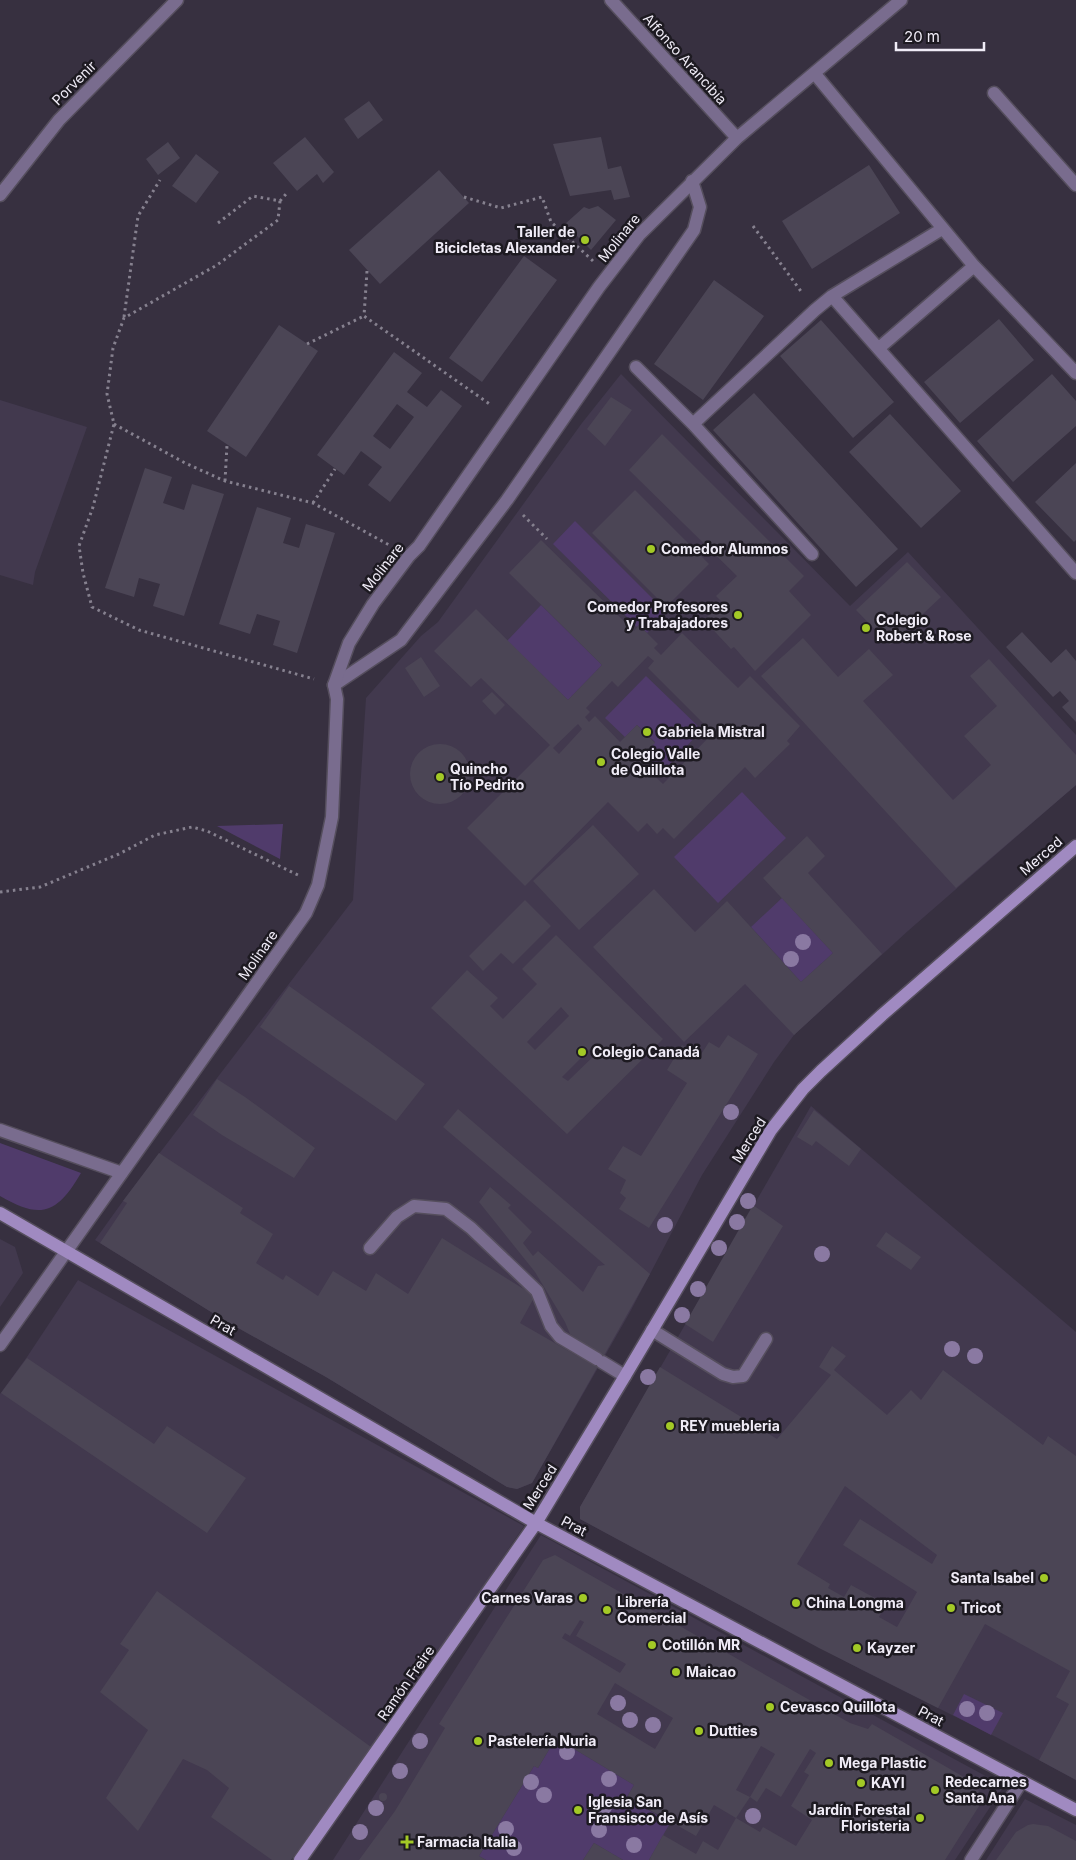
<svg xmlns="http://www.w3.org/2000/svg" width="1076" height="1860" viewBox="0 0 1076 1860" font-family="Inter,sans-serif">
	<rect width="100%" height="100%" fill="#373040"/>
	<!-- built -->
	<path fill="#42394e" d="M621,374L850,606L908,552L1076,735V785L909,930L794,1035L774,1062L702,1175L630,1312L532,1483L517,1489L507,1487L326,1377L224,1320L95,1240L123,1201L353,900L366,698L421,636L438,622L582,423Z
		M0,400L87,427L35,572L33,585L0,575Z
		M811,1106L1076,1332V1780L998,1738L862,1670L764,1618L580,1519V1507Z
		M0,1239L15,1247L23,1273L0,1307Z
		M78,1280L524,1526L390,1723L291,1860H0V1394L27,1357Z
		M541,1535L1004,1786L955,1860H333Z
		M1025,1799L1076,1825V1860H986Z"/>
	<!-- green -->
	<path fill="#503b6b" d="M575,521L666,612L647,633L639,625L637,627L553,544Z
		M541,605L602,665L568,700L507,641Z
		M646,676L702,730L661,773L643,755L655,742L637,725L625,737L605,718Z
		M742,792L786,838L718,903L674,857Z
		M283,824L280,859L217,826Z
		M782,898L833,953L801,982L751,927Z
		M0,1143L81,1173C57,1214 41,1220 0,1196Z
		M964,1694L1003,1713L991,1735L953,1715Z
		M556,1738L634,1785L627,1797L670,1823L649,1860H623L594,1843L583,1860H486L479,1856L534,1766L538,1768Z"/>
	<!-- building -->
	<path fill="#4b4555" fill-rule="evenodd" d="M369,101L383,120L358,139L344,119Z
		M305,137L334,172L323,183L317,174L297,191L273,163Z
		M601,137L608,169L621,166L630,197L614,200L611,190L570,196L553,144Z
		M168,142L180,158L158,175L146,159Z
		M196,154L219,172L196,203L172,186Z
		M869,165L900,213L812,269L782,221Z
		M439,170L469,203L380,284L349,250Z
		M598,206L616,220L591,250L565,224L584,207L589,209Z
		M524,256L557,280L482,382L449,358Z
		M714,280L764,316L703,400L654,364Z
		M999,319L1034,360L960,423L924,382Z
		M821,320L894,402L853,438L780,356Z
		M279,325L318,351L246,457L207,431Z
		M394,352L422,373L407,392L427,407L441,390L462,406L390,502L368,485L382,467L361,451L344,475L317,455ZM397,404L414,417L390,449L373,436Z
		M1052,374L1076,401V426L1013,482L977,441Z
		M754,393L898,549L856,587L713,430Z
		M611,397L632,410L605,446L587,429Z
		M890,414L961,491L921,528L849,452Z
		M662,434L804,576L789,591L811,615L755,671L734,647L731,649L704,620L722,602L716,596L737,576L629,470Z
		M1076,463V540L1074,542L1035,502Z
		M145,468L172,477L163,503L184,510L192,484L224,494L184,616L153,606L160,584L139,578L134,597L105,588Z
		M635,490L709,564L666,607L592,533Z
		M257,507L291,518L283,543L299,548L306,524L335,533L297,653L273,645L280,621L257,614L250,634L219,624Z
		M541,540L634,631L639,625L658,644L654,648L661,655L682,633L738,688L750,676L800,726L787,741L790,744L755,778L745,767L674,839L663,828L657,834L647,823L638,832L608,802L525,886L467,828L550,745L481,678L471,687L434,651L476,609L568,700L602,665L509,573ZM648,656L654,661L648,668L713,733L663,784L638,760L655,743L637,725L620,742L595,716L589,722L585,717L590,712L586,708L612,681L618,687ZM578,724L582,729L559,754L553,748Z
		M907,562L941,597L890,645L856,610Z
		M1022,632L1051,663L1066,649L1076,661V722L1062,707L1069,701L1060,691L1053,697L1006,647Z
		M803,638L838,677L869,649L893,675L863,701L953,800L991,765L964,736L997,706L970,676L989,659L1076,755V785L956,888L761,676Z
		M421,657L440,686L424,697L405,668Z
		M492,692L505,705L495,715L482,701Z
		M410 774a30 30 0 1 1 60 0a30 30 0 1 1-60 0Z
		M593,825L639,874L579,930L533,881Z
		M807,836L825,856L808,873L882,954L794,1035L745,984L684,1042L593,947L654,889L695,932L727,901L801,982L833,953L763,878Z
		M525,900L551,926L513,964L501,953L483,971L469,956Z
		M556,935L663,1039L567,1134L431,1008L467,970L498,998L490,1006L503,1019L537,984L522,969ZM561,1007L569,1016L535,1050L527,1042ZM596,1043L602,1048L568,1081L562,1077Z
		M289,986L370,1043L425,1084L396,1121L260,1027Z
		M728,1035L758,1054L649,1228L619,1209L626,1198L620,1193L626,1180L608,1169L623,1146L641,1156L687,1083L667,1070L682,1045L700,1056L709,1042L719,1048Z
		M217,1079L245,1097L315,1148L294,1178L222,1135L193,1115Z
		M458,1109L650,1274L532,1483L517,1489L507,1487L326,1377L224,1320L100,1243L127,1203L123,1201L159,1153L243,1208L240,1213L273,1234L256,1263L283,1280L286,1275L318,1296L333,1271L366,1291L376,1273L408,1294L442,1238L535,1296L520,1323L593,1365L599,1355L570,1334L565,1322L535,1272L479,1202L490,1187L511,1205L508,1208L532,1232L523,1243L533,1256L538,1251L583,1292L598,1266L605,1265L443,1127Z
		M814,1110L861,1149L849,1166L816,1141L812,1146L797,1137Z
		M753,1205L783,1226L713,1342L685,1324Z
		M886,1232L921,1257L911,1270L876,1246Z
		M832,1346L846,1356L834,1370L887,1415L911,1390L921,1400L943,1370L1043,1445L1048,1436L1076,1456V1780L1039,1760L1069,1704L1056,1697L1070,1671L985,1624L938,1708L819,1648L580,1519V1507L660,1367L777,1439L831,1375L819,1367ZM845,1486L937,1555L932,1564L860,1519L843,1545L917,1592L897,1627L879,1617L886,1604L851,1585L844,1597L828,1588L830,1584L797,1564Z
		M27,1358L154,1444L167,1426L246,1478L207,1533L1,1393Z
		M555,1555L850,1723L868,1729L872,1724L976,1784L980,1794L981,1803L945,1860H649L663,1835L696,1854L703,1841L718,1850L736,1818L714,1805L696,1836L627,1797L634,1785L556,1738L538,1768L534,1766L479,1856L486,1860H359L395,1811L445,1728L439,1724L543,1560ZM580,1620L584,1622L576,1636L626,1664L620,1673L562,1638L565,1633L570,1636ZM615,1683L673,1718L655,1749L597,1714ZM761,1746L775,1754L750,1797L757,1802L766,1788L781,1797L810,1749L816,1753L804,1772L809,1775L791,1806L812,1820L796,1846L763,1827L760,1832L736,1818L750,1797L736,1790Z
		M157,1591L371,1747L291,1860H272L211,1817L229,1788L207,1770L183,1759L138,1831L106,1798L148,1730L100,1692L129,1650L120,1644Z
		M379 1797a4 4 0 1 1 8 0a4 4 0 1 1-8 0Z
		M1033,1824L1048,1826L1076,1841V1860H996L1016,1832L1028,1825Z
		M594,1843L623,1860H583Z"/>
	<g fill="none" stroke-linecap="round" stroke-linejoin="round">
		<!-- lane casing -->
		<g stroke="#554e5d" stroke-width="15">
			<path id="lane" d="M334,685L401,640L507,500L694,230L700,207L692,181
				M370,1248L397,1217L414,1206L446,1209L471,1228L537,1291L551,1326L560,1337L597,1359
				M652,1330L723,1374L733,1377L743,1376L766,1339
				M602,1362L625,1376"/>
		</g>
		<!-- street casing -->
		<g stroke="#554e5d" stroke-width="15">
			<path id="street" d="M611,0L737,138
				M815,74L974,266L1076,373
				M994,93L1076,185
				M0,195L59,120L177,0
				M832,296L1076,573
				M879,348L974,266
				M636,367L693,424L812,554
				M693,424L815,310L832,296L942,229
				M0,1130L122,1173
				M0,1345L306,913L318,885L332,817L337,699L334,685L349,643L373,604L409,556L419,546L599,287L639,235L737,138L901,0
				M971,1860L1022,1781"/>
		</g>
		<!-- secondary casing -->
		<g stroke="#554e5d" stroke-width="15">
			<path id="secondary" d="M0,1213L536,1523L1076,1810
				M300,1860L536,1523L625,1376L771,1130L803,1089L821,1071L882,1015L1076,846"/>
		</g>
		<!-- path -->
		<path stroke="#86818f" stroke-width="3" stroke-dasharray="2.5 4" stroke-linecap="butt" d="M464,197L501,208L542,197L551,222L593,261
			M280,201L286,194
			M218,223L253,196L280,201L278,220L217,265L124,318L113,348L107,394L114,424L93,507L79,546L83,573L92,607L139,630L314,679
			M753,226L803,294
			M367,271L364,316L491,405
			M124,317L138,216L160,180
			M307,344L364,316
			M114,424L185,463L225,481L313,503L391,546
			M225,481L227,445
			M313,503L335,469
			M523,515L547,539
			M0,892L40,887L119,854L155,835L192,827L207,831L300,876"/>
		<!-- lane -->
		<use href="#lane" stroke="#796c8e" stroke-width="12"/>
		<!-- street -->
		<use href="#street" stroke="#796c8e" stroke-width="12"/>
		<!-- secondary -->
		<use href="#secondary" stroke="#a08ac1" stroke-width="12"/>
	</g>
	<!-- trees -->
	<g fill="#8a79a2">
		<circle cx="803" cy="942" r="8"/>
		<circle cx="791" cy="959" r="8"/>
		<circle cx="731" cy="1112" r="8"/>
		<circle cx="748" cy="1201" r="8"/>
		<circle cx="737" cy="1222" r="8"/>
		<circle cx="665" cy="1225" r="8"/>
		<circle cx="719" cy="1248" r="8"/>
		<circle cx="822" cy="1254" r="8"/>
		<circle cx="698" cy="1289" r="8"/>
		<circle cx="682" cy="1315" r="8"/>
		<circle cx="952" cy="1349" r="8"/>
		<circle cx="975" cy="1356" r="8"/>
		<circle cx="648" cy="1377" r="8"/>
		<circle cx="618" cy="1703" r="8"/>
		<circle cx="967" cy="1709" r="8"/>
		<circle cx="987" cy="1713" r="8"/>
		<circle cx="630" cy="1720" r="8"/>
		<circle cx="653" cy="1725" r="8"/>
		<circle cx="420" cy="1741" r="8"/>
		<circle cx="567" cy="1752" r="8"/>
		<circle cx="400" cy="1771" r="8"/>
		<circle cx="609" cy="1779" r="8"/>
		<circle cx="531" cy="1782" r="8"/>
		<circle cx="544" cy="1795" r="8"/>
		<circle cx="604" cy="1807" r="8"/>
		<circle cx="376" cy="1808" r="8"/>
		<circle cx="753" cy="1816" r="8"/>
		<circle cx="506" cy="1829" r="8"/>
		<circle cx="599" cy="1830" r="8"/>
		<circle cx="360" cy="1832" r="8"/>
		<circle cx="634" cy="1845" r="8"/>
		<circle cx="514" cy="1848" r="8"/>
	</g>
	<!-- markers -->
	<g fill="#a3c926" stroke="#1d1a21" stroke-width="2">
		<circle cx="585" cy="240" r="5"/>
		<circle cx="651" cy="549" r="5"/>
		<circle cx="738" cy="615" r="5"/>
		<circle cx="866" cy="628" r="5"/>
		<circle cx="647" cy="732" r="5"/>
		<circle cx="601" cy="762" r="5"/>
		<circle cx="440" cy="777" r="5"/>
		<circle cx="582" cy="1052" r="5"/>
		<circle cx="670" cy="1426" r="5"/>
		<circle cx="1044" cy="1578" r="5"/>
		<circle cx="583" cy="1598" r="5"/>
		<circle cx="796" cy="1603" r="5"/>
		<circle cx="951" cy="1608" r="5"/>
		<circle cx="607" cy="1610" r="5"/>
		<circle cx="652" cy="1645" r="5"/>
		<circle cx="857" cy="1648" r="5"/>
		<circle cx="676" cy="1672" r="5"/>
		<circle cx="770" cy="1707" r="5"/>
		<circle cx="699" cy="1731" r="5"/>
		<circle cx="478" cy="1741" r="5"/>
		<circle cx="829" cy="1763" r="5"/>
		<circle cx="861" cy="1783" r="5"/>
		<circle cx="935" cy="1790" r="5"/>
		<circle cx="578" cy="1810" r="5"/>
		<circle cx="920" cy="1818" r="5"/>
		<path d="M404.5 1834.5h5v5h5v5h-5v5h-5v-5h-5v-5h5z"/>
	</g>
	<g text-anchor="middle" stroke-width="5" stroke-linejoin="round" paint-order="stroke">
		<!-- street labels -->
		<g font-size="14" fill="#f0ecf7" stroke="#1d1a21">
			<text transform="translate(685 59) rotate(48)" y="5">Alfonso Arancibia</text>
			<text transform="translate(74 83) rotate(-45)" y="5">Porvenir</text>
			<text transform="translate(619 238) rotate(-51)" y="5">Molinare</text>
			<text transform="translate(383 567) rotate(-52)" y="5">Molinare</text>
			<text transform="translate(1041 856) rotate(-41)" y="5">Merced</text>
			<text transform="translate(258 955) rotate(-55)" y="5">Molinare</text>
			<text transform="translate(749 1140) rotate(-58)" y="5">Merced</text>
			<text transform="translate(223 1325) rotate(30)" y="5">Prat</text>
			<text transform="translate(540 1487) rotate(-58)" y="5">Merced</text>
			<text transform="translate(574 1526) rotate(28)" y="5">Prat</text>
			<text transform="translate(406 1683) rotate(-55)" y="5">Ramón Freire</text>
			<text transform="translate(931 1716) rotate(28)" y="5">Prat</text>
		</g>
		<!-- poi labels -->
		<g font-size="14" font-weight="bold" fill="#f0ecf7" stroke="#1d1a21" text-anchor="start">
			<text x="575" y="237" text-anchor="end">Taller de<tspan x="575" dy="16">Bicicletas Alexander</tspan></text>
			<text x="661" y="554">Comedor Alumnos</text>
			<text x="728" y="612" text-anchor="end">Comedor Profesores<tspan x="728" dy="16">y Trabajadores</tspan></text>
			<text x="876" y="625">Colegio<tspan x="876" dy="16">Robert &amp; Rose</tspan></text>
			<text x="657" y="737">Gabriela Mistral</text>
			<text x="611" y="759">Colegio Valle<tspan x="611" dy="16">de Quillota</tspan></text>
			<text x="450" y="774">Quincho<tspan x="450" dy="16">Tío Pedrito</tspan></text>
			<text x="592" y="1057">Colegio Canadá</text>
			<text x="680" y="1431">REY muebleria</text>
			<text x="1034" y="1583" text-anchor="end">Santa Isabel</text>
			<text x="573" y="1603" text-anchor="end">Carnes Varas</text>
			<text x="617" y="1607">Librería<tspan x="617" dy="16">Comercial</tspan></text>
			<text x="806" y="1608">China Longma</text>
			<text x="961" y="1613">Tricot</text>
			<text x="662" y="1650">Cotillón MR</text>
			<text x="867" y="1653">Kayzer</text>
			<text x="686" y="1677">Maicao</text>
			<text x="780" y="1712">Cevasco Quillota</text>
			<text x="709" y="1736">Dutties</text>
			<text x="488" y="1746">Pastelería Nuria</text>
			<text x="839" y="1768">Mega Plastic</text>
			<text x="945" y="1787">Redecarnes<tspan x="945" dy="16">Santa Ana</tspan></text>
			<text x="871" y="1788">KAYI</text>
			<text x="588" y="1807">Iglesia San<tspan x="588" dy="16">Fransisco de Asís</tspan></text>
			<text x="910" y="1815" text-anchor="end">Jardín Forestal<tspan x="910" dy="16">Floristeria</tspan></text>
			<text x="417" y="1847">Farmacia Italia</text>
		</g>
	</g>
	<!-- scale -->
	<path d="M896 42v8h88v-8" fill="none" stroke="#f0ecf7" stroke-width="2.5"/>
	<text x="904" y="42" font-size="15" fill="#f0ecf7" stroke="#1d1a21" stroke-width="4" paint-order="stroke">20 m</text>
</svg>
